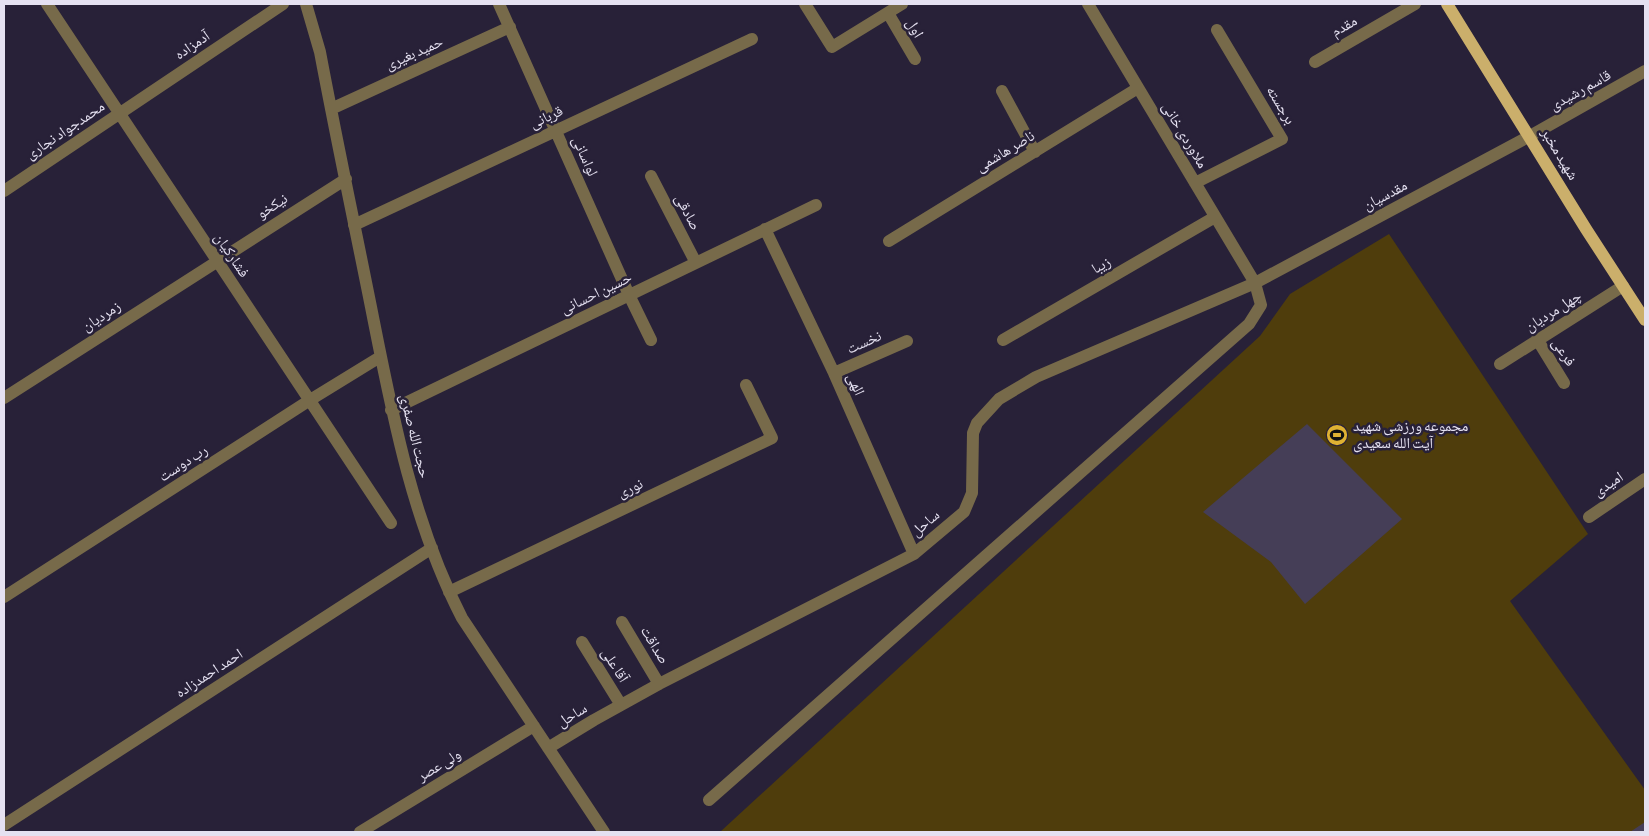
<svg xmlns="http://www.w3.org/2000/svg" width="1649" height="836" viewBox="0 0 1649 836" font-family="'Asap Condensed','Noto Naskh Arabic',sans-serif">
	<rect width="100%" height="100%" fill="#282138"/>
	<!-- pitch -->
	<path fill="#4f3d0c" d="M1389,234L1588,534L1510,601L1645,790V832H720L1260,336L1290,294Z"/>
	<!-- building -->
	<path fill="#453e57" d="M1307,424L1402,519L1305,604L1271,562L1203,512Z
		M1645,822V832H1630Z"/>
	<g fill="none" stroke-linecap="round" stroke-linejoin="round">
		<!-- minor -->
		<path stroke="#776a4a" stroke-width="12" d="M47,4L391,523
			M306,4L320,52C336,137 354,222 371,307C392,413 412,521 462,618L604,832
			M499,4L629,295L651,340
			M805,4L832,47L902,4
			M888,13L915,59
			M1315,62L1415,4
			M1002,91L1035,152
			M331,109L510,27
			M651,176L696,263
			M1195,183L1282,139L1217,30
			M4,191L283,4
			M354,225L752,39
			M765,229L834,373L914,554
			M889,241L1138,88
			M1537,339L1564,383
			M1003,340L1215,217
			M1500,364L1623,286
			M834,373L907,341
			M4,398L346,179
			M391,410L816,205
			M1589,517L1645,479
			M449,592L772,438L746,385
			M4,597L310,400L380,357
			M622,622L659,684
			M582,642L621,705
			M548,748L594,720L659,684L914,554L964,512L972,493L973,433L977,423L999,399L1036,377L1255,283L1530,136L1645,71
			M709,800L1249,324L1261,305L1255,283L1088,4
			M4,825L432,548
			M360,832L534,726"/>
		<!-- major -->
		<path stroke="#cbaf6b" stroke-width="12" d="M1447,4L1586,229L1645,320"/>
	</g>
	<!-- icons -->
	<defs>
		<g id="stadium-disc" transform="scale(1.125)"><circle r="9.5" fill="#deb133" stroke="#282138"/><path d="M0-5a6.5 5 0 1 0 0 10a6.5 5 0 1 0 0-10ZM-3.5-1.8h7v3.6h-7Z" fill="#111"/></g>
	</defs>
	<g fill-rule="evenodd">
		<use href="#stadium-disc" x="1337" y="435"/>
	</g>
	<g text-anchor="middle" stroke-width="5" stroke-linejoin="round" paint-order="stroke">
		<!-- street labels -->
		<g font-size="15" fill="#e5e1f1" stroke="#282138">
			<text transform="translate(1344 26) rotate(-30)" y="5">مقدم</text>
			<text transform="translate(915 28) rotate(60)" y="5">اول</text>
			<text transform="translate(192 45) rotate(-34)" y="5">آدمزاده</text>
			<text transform="translate(414 53) rotate(-24)" y="5">حمید بغیری</text>
			<text transform="translate(1580 90) rotate(-29)" y="5">قاسم رشیدی</text>
			<text transform="translate(1281 105) rotate(59)" y="5">برجسته</text>
			<text transform="translate(546 117) rotate(-25)" y="5">قربانی</text>
			<text transform="translate(65 130) rotate(-34)" y="5">محمدجواد نجاری</text>
			<text transform="translate(1185 135) rotate(59)" y="5">ملاوردی خانی</text>
			<text transform="translate(1005 151) rotate(-31)" y="5">ناصر هاشمی</text>
			<text transform="translate(1560 154) rotate(59)" y="5">شهید مخبر</text>
			<text transform="translate(585 156) rotate(66)" y="5">لواسانی</text>
			<text transform="translate(1385 195) rotate(-28)" y="5">مقدسیان</text>
			<text transform="translate(272 206) rotate(-33)" y="5">نیکخو</text>
			<text transform="translate(688 212) rotate(63)" y="5">صادقی</text>
			<text transform="translate(232 255) rotate(56)" y="5">فشارکیان</text>
			<text transform="translate(1101 265) rotate(-30)" y="5">زیبا</text>
			<text transform="translate(596 293) rotate(-26)" y="5">حسین احسانی</text>
			<text transform="translate(1553 311) rotate(-32)" y="5">چهل مردیان</text>
			<text transform="translate(101 316) rotate(-33)" y="5">زمردیان</text>
			<text transform="translate(864 342) rotate(-24)" y="5">نخست</text>
			<text transform="translate(1564 352) rotate(57)" y="5">فرعی</text>
			<text transform="translate(856 384) rotate(66)" y="5">الهی</text>
			<text transform="translate(415 436) rotate(76)" y="5">حجت الله صفری</text>
			<text transform="translate(183 463) rotate(-33)" y="5">رب دوست</text>
			<text transform="translate(1608 484) rotate(-34)" y="5">امیدی</text>
			<text transform="translate(630 488) rotate(-25)" y="5">نوری</text>
			<text transform="translate(925 523) rotate(-40)" y="5">ساحل</text>
			<text transform="translate(655 645) rotate(59)" y="5">صداقت</text>
			<text transform="translate(615 665) rotate(58)" y="5">آقا علی</text>
			<text transform="translate(209 673) rotate(-33)" y="5">احمد احمدزاده</text>
			<text transform="translate(572 715) rotate(-31)" y="5">ساحل</text>
			<text transform="translate(439 765) rotate(-31)" y="5">ولی عصر</text>
		</g>
		<!-- poi labels -->
		<g font-size="15" fill="#e5e1f1" stroke="#282138" text-anchor="start">
			<text x="1353" y="431">مجموعه ورزشی شهید<tspan x="1353" dy="17">آیت‌ الله سعیدی</tspan></text>
		</g>
	</g>
	<!-- border -->
	<rect width="1649" height="836" fill="none" stroke="#e5e1f1" stroke-width="10"/>
</svg>
